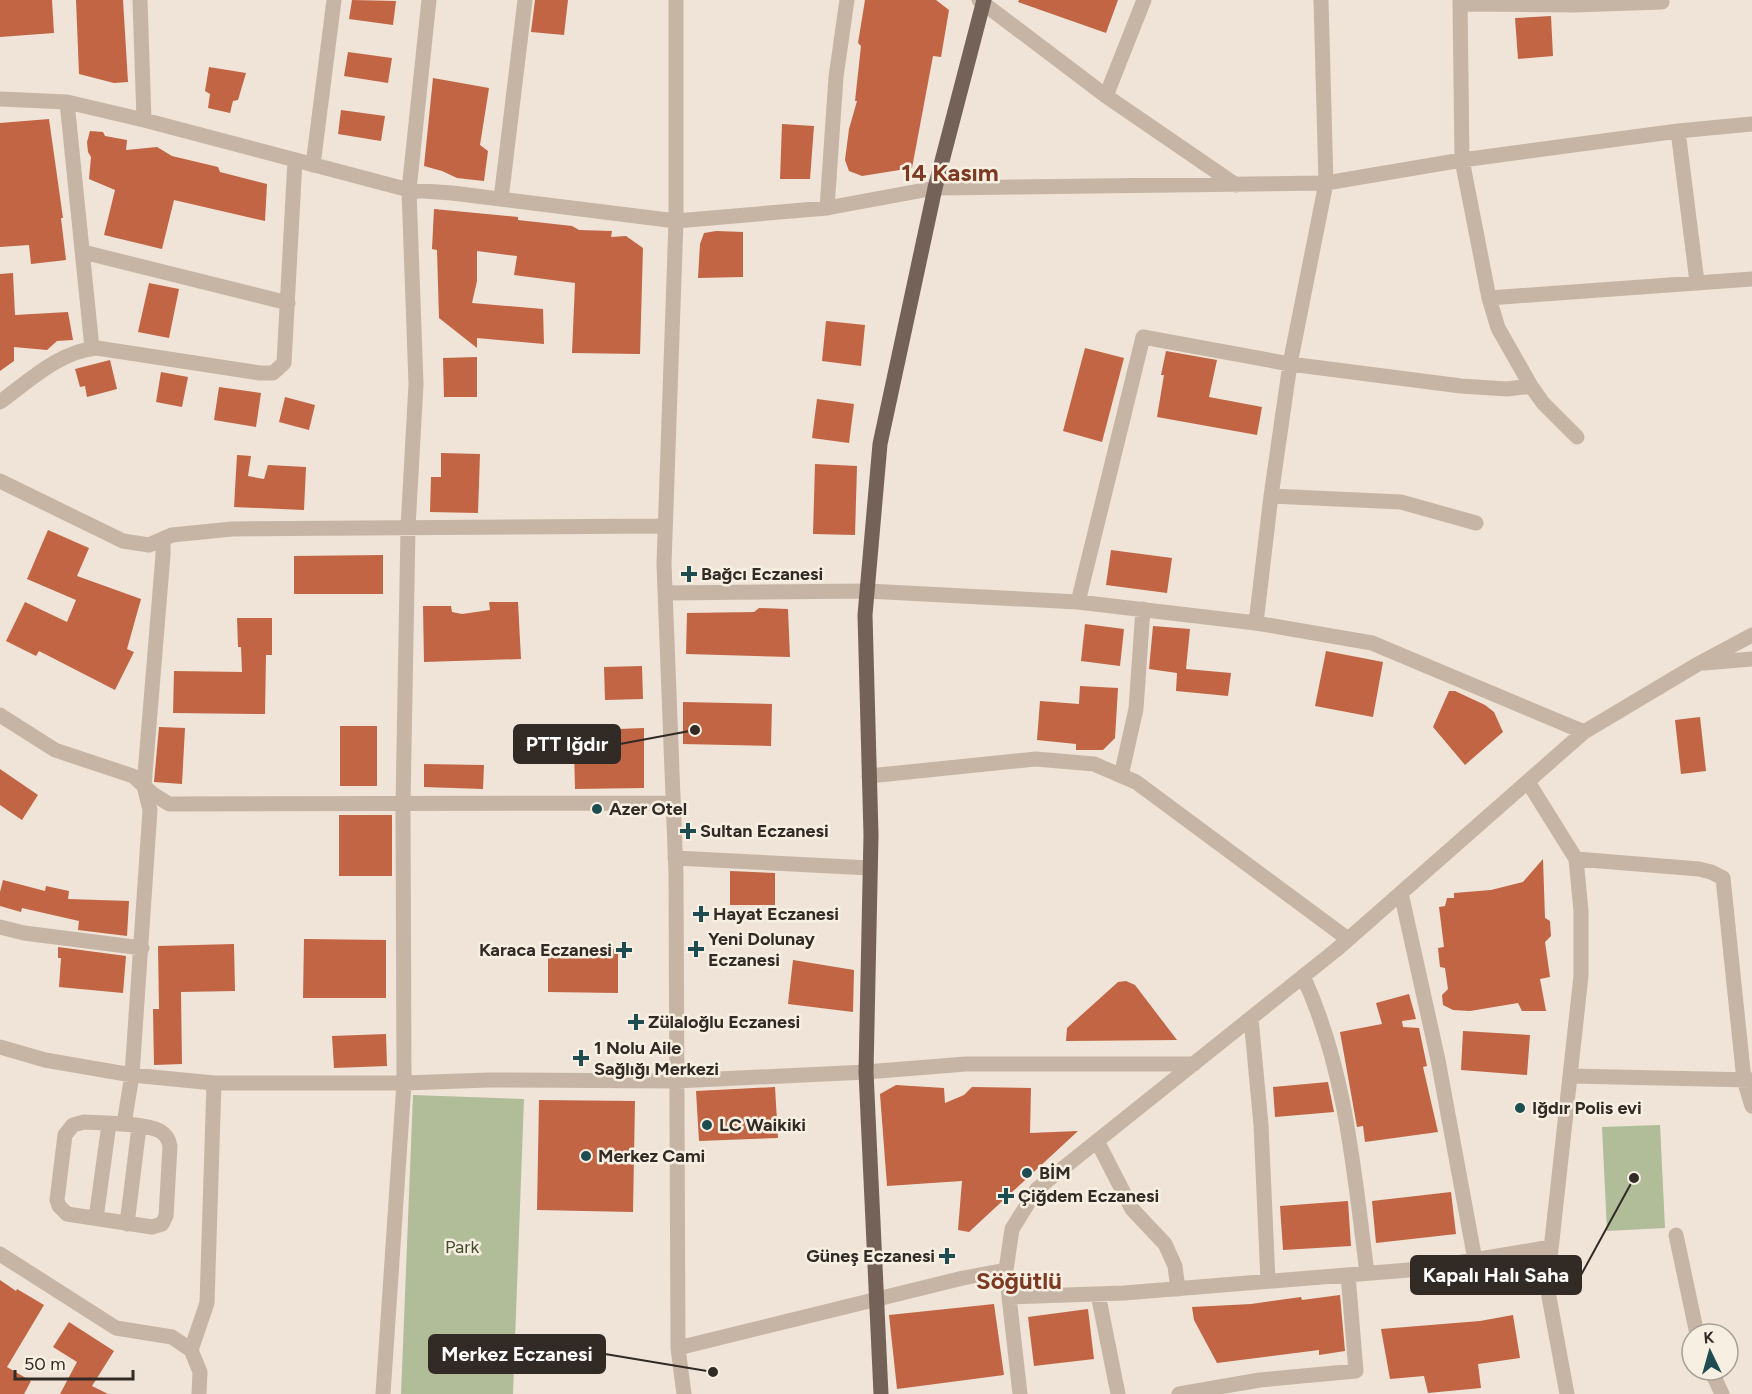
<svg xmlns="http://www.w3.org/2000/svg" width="1752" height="1394" viewBox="0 0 1752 1394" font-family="Figtree,sans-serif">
	<rect width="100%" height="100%" fill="#efe4d7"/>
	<!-- green -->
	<path fill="#b0bd98" d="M413,1095L524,1099L513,1394H401Z
		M1660,1125L1665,1228L1607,1231L1602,1127Z"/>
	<!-- building -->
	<path fill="#c16544" d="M0,0H52L54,33L0,37Z
		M76,0H123L128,82L114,83L79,74Z
		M352,0L396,1L393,25L349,19Z
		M535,0H568L564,35L531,32Z
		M865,0H936L949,10L941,57L933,56L912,168L862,176L849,171L845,160L849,129L857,101H855L861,46L858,43Z
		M1019,0H1118L1106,33L1018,2Z
		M1551,16L1553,56L1518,59L1515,18Z
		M348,52L392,58L388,83L344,76Z
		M209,67L246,73L238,100L233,101L230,113L208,108L210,94L205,91Z
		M433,78L489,88L480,145L488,151L484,181L457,178L442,171L424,166Z
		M341,110L385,116L381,141L338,134Z
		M49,119L63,218H61L66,260L31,264L29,245L0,247V123Z
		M782,124L814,126L810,179H780Z
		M90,131L103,132L105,136L127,140L126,150L157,147L172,156L218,167L220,172L267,184L265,221L174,200L162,249L104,235L115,190L89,179L91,157L88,152L87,142Z
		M434,209L518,217V220L572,226L579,230L612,231L611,237L626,236L643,248L640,354L572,353L575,283L514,275L517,256L477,251V281L472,303L543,309L544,344L477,338V348L439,318L437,250L432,249Z
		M716,231L743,232V277L698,278L700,244L704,233Z
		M13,273L15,315L68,312L73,340L57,341L47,350L14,347V361L0,371V274Z
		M149,283L179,289L169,338L138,332Z
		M826,321L865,325L861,366L822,361Z
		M1085,348L1124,358L1102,442L1063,431Z
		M1166,351L1217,360L1209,397L1262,407L1257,435L1157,417L1164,375H1161Z
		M477,357V397H444L443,358Z
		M110,360L117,389L87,397L85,386L80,387L75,369Z
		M161,372L188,377L182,407L156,402Z
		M219,387L261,393L256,427L214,420Z
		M285,397L315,405L309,430L279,422Z
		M817,399L854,404L849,443L812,438Z
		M441,453L480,454L478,513L430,512L431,477H441Z
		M237,455L251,456L248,476L264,479L268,465L306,467L304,510L234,507Z
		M815,464L857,466L855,535L813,534Z
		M48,530L89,548L77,576L141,599L127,649L134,652L115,690L39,651L36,656L6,641L25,602L67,622L76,600L27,579Z
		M1111,550L1172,558L1167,593L1106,585Z
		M383,555V594H294V556Z
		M489,602H518L521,659L424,662L423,606H451L452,612L462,614L490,610Z
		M759,608L788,609L790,657L686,654L687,613L754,612Z
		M237,618H272V655H266L265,714L173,713L174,671L242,672L241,647H238Z
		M1085,624L1124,629L1120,666L1081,661Z
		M1153,626L1190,629L1186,669L1231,673L1228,696L1176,691L1177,673L1149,669Z
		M1326,651L1383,662L1373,717L1315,706Z
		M642,666L643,699L605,700L604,667Z
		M1080,686L1118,688L1115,738L1103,750H1076V744L1037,740L1040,701L1079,704Z
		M1449,691H1455L1485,705L1494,712L1503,732L1465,765L1433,727Z
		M683,702L772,704L771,746L683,744Z
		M1700,717L1706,771L1681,774L1675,720Z
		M340,726H377V786H340Z
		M159,727L185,728L182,784L154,782Z
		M644,728V788L575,789L574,750L618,749V729Z
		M424,764L484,765L483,789L424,787Z
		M0,769L38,795L22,820L0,805Z
		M339,815H392V876H339Z
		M1543,859L1545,918L1550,921L1551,936L1545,942L1550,977L1540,979L1546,1011H1522L1518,1003L1470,1011L1453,1010L1443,1005L1442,995L1448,989L1445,968L1440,967L1438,948L1444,947L1439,907L1445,906L1447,898H1454V893L1491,890L1523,882Z
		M730,871L775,873V905H730Z
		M3,880L45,891L46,886L69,891L68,899L129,901L127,936L78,930L79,921L22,908L21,912L0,906V892Z
		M304,939L386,940V998H303Z
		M234,944L235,991L181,992L182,1064L154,1065L153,1009H159L158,946Z
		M58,947L126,956L123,993L59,987L61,958H58Z
		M548,949H618V993L548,992Z
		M793,960L854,970L853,1012L788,1004Z
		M1126,981L1135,985L1177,1040L1066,1041L1067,1028L1118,982Z
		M1409,994L1416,1019L1402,1021L1403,1027L1419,1028L1427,1066L1423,1067L1438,1132L1365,1142L1363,1126L1357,1127L1340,1032L1382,1024L1376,1003Z
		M1463,1031L1530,1035L1527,1075L1461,1070Z
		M386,1034L387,1066L334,1068L332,1036Z
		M1328,1082L1334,1112L1275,1117L1273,1087Z
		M896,1085L944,1088L945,1103L964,1095L972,1087L1031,1088L1030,1133L1078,1131L969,1232L958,1230L962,1181L887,1186L880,1094Z
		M775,1087L778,1138L699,1141L696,1091Z
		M539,1100L635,1101L633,1212L537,1210Z
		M1451,1192L1456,1234L1376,1243L1372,1201Z
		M1348,1201L1351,1246L1283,1250L1280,1206Z
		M0,1280L16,1291L17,1289L44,1305L7,1367L31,1381L24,1394H0Z
		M1340,1295L1345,1351L1319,1355V1350L1217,1363L1194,1320L1192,1307L1251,1304L1301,1297L1302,1300Z
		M994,1304L1004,1375L897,1389L889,1315Z
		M1088,1309L1094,1359L1034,1366L1028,1317Z
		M1513,1315L1520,1358L1478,1364L1481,1388L1428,1393L1424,1376L1390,1379L1381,1329L1480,1321Z
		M69,1322L114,1351L92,1386L108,1394H60L77,1362L53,1347Z"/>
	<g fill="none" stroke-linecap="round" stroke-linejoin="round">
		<!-- minor -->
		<path stroke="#c6b5a4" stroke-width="15" d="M140,0L144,120
			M676,0V221L664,564L676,874L678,1348L684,1394
			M979,0L1106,96L1236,185
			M1460,0L1462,160L1489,298L1498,328L1531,386L1543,403L1577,437
			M1460,4L1574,5L1662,2
			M1106,96L1144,0
			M0,99L67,102L144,120L409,190L452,193L676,221L827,208L935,188L1326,183L1462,160L1678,131L1752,124
			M67,102L92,348
			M1678,131L1697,282
			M313,165L334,0
			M501,199L525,0
			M827,208L836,77L847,0
			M83,252L288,303
			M1489,298L1752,279
			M0,402C29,381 60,351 97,348L260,373H273L284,363L295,160
			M0,481L123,541L149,545L172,535L232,529L665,526
			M1271,496L1401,502L1476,523
			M665,593L867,591L1078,602L1256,623L1372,643L1584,732
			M1078,602L1143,337L1290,364L1461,386L1507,389L1531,386
			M1256,623L1271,496L1290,364L1326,183L1321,0
			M1704,663L1752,659
			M0,715L55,750L133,776L153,794L169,804L673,803
			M869,776L1036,759L1094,764L1136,782L1348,939
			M1121,776L1136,709L1143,609
			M1528,782L1576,859L1581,911V976L1547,1286L1567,1394
			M675,858L870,868
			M1576,859L1699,869L1711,872L1723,878L1744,1080L1752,1106
			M1401,893L1438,1060L1475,1260
			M0,927L24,933L142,948
			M1303,976C1346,1069 1354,1172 1367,1273
			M1251,1018L1261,1125L1268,1281
			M0,1047L45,1060L132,1075L214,1083H404L489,1080L676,1081L866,1072L966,1064H1194
			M1570,1076L1752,1080
			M84,1122C103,1123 145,1123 160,1131C167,1135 169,1140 170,1146L166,1216L162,1224L152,1227L67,1214L59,1206L57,1200L65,1135L73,1125Z
			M124,1124L132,1075L150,810L144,786L163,555V539
			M1097,1141L1132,1209L1165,1244L1175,1266L1178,1289
			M96,1218L109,1124
			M127,1224L139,1127
			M1676,1235L1697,1334
			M0,1254L116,1328L172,1337L191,1350L200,1372L199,1394
			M1098,1294L1118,1394
			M1009,1297L1124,1293L1421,1269L1551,1247
			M678,1348L963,1278L1006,1270
			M191,1350L207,1303L214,1083
			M1711,1370L1722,1394
			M383,1394L404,1083L403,804L408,528L416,384L409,190L429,0
			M1020,1394L1006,1270L1012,1229L1037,1189L1336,950L1584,732L1698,664L1752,635
			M1179,1394L1260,1380L1356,1371L1348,1275"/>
		<!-- major -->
		<path stroke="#746157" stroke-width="15" d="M881,1394L866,1072L871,835L865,615L880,444L935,188L984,0"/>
	</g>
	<!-- markers -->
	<g fill="#1d4d51" stroke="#f8efe3" stroke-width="2">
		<path d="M686 565h6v6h6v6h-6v6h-6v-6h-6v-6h6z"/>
		<circle cx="597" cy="809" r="6"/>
		<path d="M685 822h6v6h6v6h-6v6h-6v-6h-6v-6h6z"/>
		<path d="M698 905h6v6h6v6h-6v6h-6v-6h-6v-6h6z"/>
		<path d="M693 940h6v6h6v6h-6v6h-6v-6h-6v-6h6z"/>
		<path d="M621 941h6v6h6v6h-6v6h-6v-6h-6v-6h6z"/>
		<path d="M633 1013h6v6h6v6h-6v6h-6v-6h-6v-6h6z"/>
		<path d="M578 1049h6v6h6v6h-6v6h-6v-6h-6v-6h6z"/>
		<circle cx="1520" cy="1108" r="6"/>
		<circle cx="707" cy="1125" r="6"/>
		<circle cx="586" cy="1156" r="6"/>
		<circle cx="1027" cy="1173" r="6"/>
		<path d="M1003 1187h6v6h6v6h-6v6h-6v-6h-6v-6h6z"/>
		<path d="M944 1247h6v6h6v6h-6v6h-6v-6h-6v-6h6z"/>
	</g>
	<g text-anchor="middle" stroke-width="5" stroke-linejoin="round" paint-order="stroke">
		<!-- poi labels -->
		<g font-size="18" font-weight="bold" fill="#322a25" stroke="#f8efe3" text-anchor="start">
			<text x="701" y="580">Bağcı Eczanesi</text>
			<text x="609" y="815">Azer Otel</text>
			<text x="700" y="837">Sultan Eczanesi</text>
			<text x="713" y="920">Hayat Eczanesi</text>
			<text x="708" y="945">Yeni Dolunay<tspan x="708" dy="21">Eczanesi</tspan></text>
			<text x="612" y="956" text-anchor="end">Karaca Eczanesi</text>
			<text x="648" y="1028">Zülaloğlu Eczanesi</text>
			<text x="594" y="1054">1 Nolu Aile<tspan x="594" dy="21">Sağlığı Merkezi</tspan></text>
			<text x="1532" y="1114">Iğdır Polis evi</text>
			<text x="719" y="1131">LC Waikiki</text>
			<text x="598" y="1162">Merkez Cami</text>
			<text x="1039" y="1179">BİM</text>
			<text x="1018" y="1202">Çiğdem Eczanesi</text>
			<text x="935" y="1262" text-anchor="end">Güneş Eczanesi</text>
		</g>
		<!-- park labels -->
		<g font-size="18" fill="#414f2a" stroke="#f8efe3">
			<text x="462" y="1253">Park</text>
		</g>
		<!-- district labels -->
		<g font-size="24" font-weight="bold" fill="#7d3a22" stroke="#f8efe3">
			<text x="950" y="181">14 Kasım</text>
			<text x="1019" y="1289">Söğütlü</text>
		</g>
	</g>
	<!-- callouts -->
	<path fill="none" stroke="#322a25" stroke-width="2" d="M695 730L620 744M1634 1178L1581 1275M713 1372L605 1354"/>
	<g fill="#322a25" stroke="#f8efe3" stroke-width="2">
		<circle cx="695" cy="730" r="6"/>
		<circle cx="1634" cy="1178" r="6"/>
		<circle cx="713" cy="1372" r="6"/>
	</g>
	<g fill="#322a25" stroke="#322a25" stroke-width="2">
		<rect x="514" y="725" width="106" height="38" rx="6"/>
		<rect x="1411" y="1256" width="170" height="38" rx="6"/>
		<rect x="429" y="1335" width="176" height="38" rx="6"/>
	</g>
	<g font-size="20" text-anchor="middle" font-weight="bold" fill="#fff">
		<text x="567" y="751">PTT Iğdır</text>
		<text x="1496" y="1282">Kapalı Halı Saha</text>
		<text x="517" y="1361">Merkez Eczanesi</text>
	</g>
	<!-- north arrow -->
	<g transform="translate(1710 1352) rotate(355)"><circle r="28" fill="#f8efe3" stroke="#a9a097" stroke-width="1.5"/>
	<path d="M0-4.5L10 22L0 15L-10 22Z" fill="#1d4d51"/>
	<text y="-9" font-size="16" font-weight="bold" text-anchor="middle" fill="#322a25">K</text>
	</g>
	<!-- scale -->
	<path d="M15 1370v9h118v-9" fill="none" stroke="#322a25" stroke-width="3"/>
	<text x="24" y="1370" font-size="18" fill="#322a25" stroke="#f8efe3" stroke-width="4.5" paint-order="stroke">50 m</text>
</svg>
